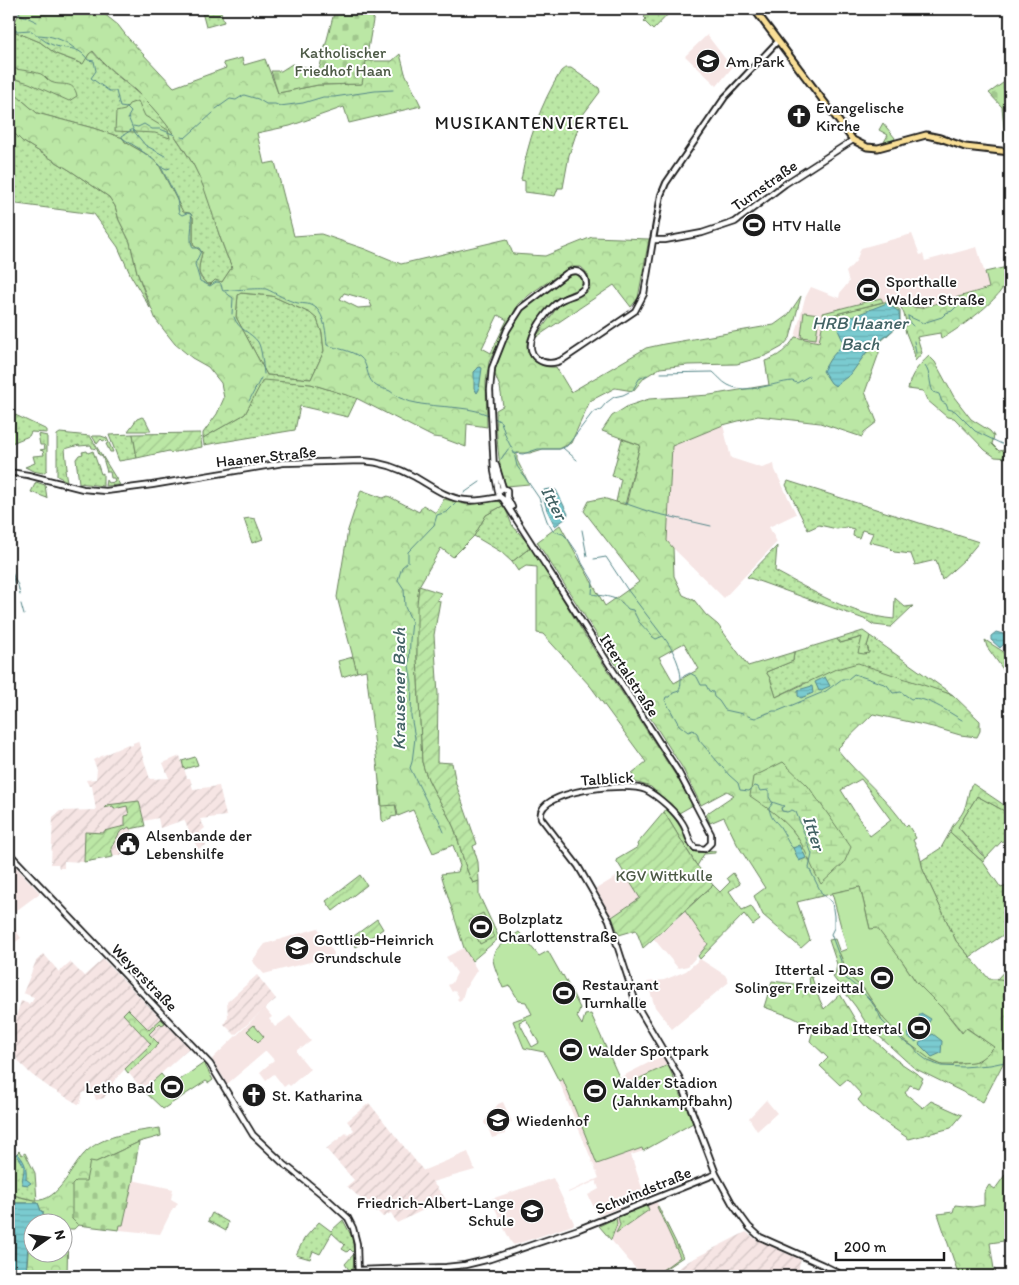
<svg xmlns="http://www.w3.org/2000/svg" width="1019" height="1285" viewBox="0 0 1019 1285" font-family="Itim,sans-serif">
	<defs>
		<pattern id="industrial-furrows" width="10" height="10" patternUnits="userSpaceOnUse" patternTransform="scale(1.25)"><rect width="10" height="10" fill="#f6e5e4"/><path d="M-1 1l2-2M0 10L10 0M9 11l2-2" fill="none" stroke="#d2c4c3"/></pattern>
		<pattern id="grass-dots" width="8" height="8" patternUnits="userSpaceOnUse" patternTransform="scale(1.25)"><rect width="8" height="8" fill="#bbe7a5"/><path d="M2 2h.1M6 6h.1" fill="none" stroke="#a0c68d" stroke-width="1.8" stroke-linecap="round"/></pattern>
		<pattern id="forest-crowns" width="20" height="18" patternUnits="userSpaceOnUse" patternTransform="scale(1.25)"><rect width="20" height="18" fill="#bbe7a5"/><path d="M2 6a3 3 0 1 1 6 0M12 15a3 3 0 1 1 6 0" fill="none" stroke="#a0c68d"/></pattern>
		<pattern id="wetland-marsh" width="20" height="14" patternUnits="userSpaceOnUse" patternTransform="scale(1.25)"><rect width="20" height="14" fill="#bbe7a5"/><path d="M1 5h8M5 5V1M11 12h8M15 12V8" fill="none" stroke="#a0c68d"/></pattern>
		<pattern id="cemetery-stones" width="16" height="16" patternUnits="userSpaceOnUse" patternTransform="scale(1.25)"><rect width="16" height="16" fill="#bbe7a5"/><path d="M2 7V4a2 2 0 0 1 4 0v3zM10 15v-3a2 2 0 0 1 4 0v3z" fill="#a0c68d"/></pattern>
		<pattern id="garden-furrows" width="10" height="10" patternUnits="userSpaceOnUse" patternTransform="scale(1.25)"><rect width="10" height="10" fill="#bbe7a5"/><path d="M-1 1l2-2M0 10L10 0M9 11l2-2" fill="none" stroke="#a0c68d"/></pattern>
		<pattern id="water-rules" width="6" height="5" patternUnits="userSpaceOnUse" patternTransform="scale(1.25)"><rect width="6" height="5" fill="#7acbd0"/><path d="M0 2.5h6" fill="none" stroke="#69aeb2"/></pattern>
	</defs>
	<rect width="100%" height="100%" fill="#fff"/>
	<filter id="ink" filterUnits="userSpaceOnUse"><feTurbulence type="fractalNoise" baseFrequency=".02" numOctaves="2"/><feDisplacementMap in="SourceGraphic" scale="10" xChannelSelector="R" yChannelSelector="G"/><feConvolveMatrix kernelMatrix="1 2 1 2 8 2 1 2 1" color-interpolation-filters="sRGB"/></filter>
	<g filter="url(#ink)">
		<!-- built -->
		<path fill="#f6e5e4" d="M707,35L727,61L730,62L732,61L735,64L717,86L685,56Z
			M912,234L920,255L923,254L925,261L977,247L989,288L922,308L900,306L896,307L888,301L824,317L819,342L795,337L805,298L811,287L839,298L840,293L849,282L846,272L856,261L861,248Z
			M723,425L731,458L762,468L774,464L775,470L796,514L769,527L777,542L724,598L673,548L667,541L672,446Z
			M15,866L40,893L9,916V872Z
			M624,872L640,898L612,917L596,889Z
			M685,911L708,944L688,966L678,968L654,939Z
			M9,921L21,938L9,947Z
			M318,928L334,953L333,956L264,974L252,961L265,944Z
			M464,948L477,970L465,989L462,999L459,1001L457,999L459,997L455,990L452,992L448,985L452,983L457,973L446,957Z
			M700,959L725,975L729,982L672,1029L655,1007L647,982L664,980L686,971Z
			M265,1008L272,1017L269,1019L275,1027L290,1016L311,1041L302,1048L301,1047L297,1050V1053L310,1069L290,1086L288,1084L284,1087L274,1074L266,1080L260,1072L274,1060L266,1051L227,1084L212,1059Z
			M662,1056L668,1065L623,1086L619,1078Z
			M562,1077L597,1164L642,1148L643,1151L631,1155L645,1197L598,1216L588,1195L599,1189L596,1181L568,1193V1192L599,1178L559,1081L562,1080Z
			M766,1100L777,1113L757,1131L749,1118Z
			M503,1102L512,1122L503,1125L505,1134L492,1138L487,1125H485L484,1122L498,1104Z
			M468,1152L475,1170L432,1182L422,1171Z
			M553,1178L574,1223L573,1225L514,1245L511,1242L503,1226L493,1204L494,1202H492L491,1199Z
			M132,1180L173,1189L171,1199L178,1203L175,1208H173L160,1234L120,1230V1225H123Z
			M656,1201L683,1257L656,1276H642L599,1226Z"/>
		<!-- industrial -->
		<path fill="url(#industrial-furrows)" d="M138,741L150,779L169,778L163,763L180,756L187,778H190L193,789L219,786L226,816L200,819L205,828L200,832L206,845L198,849L184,820L160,828L158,818L144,821L145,826L132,829L137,852L84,862L64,861V868H59L58,864H51L53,817L60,811L96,810L92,786H89L86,780L96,779L97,769L93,760L128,744L129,746L133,745V743Z
			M44,954L59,972L70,962L84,976L103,959L189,1048L143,1090L125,1069L114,1081L104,1098L96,1100L94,1094L83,1092L80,1104H78L50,1088L32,1075L21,1064L10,1050L15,1046L9,1039L21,1001L29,1004L30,1002H32L34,997L23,993L36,961Z
			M257,975L276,999L235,1035L224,1024L228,1017L227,1002Z
			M369,1103L446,1199L397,1223L391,1213L383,1217L378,1212L381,1208L376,1212L364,1199L362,1200L347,1186L354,1180L326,1149L346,1133L348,1135L354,1130L347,1121Z
			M746,1232L757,1240L801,1260L799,1266L800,1276H667L689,1261Z"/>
		<!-- grass -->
		<path fill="url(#grass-dots)" stroke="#6c8260" d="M215,9H220L224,22L206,27L202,12Z
			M653,9H673L653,30L644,21L646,19L644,17Z
			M9,29L40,42L56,54L82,64L89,54L92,51C104,65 120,78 134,90C158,109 177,138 193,164C212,196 215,234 232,267L222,282L207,284C194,271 200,268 202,252L193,245V217L183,212L153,158L125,142L123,138L93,128L37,113L9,89Z
			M565,68H571L599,88L600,92L582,116L569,155L563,188H558L555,196L525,192V181L521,180C528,141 540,105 561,71Z
			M883,123L895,138L894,140L884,142L888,135L879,130Z
			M9,128L22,141L71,171L109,197L115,206L119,220L130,242L137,272L150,308L131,276L118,247L94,214L9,203Z
			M240,293L272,296L310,313L317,319L322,333L324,351L311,379L267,375L236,317L238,295Z
			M263,379L311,384L357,398L348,417L300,406L295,430L204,445L203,438L245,414Z
			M9,412L47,430V433L31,432L29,436L9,444Z
			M142,417L145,419L151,431H128L137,419Z
			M60,433L90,436L120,485L105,486L106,480L108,483L115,482L114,478H111L110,472H107L102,455H99L97,449L92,448L91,445L79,446V445L65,449L67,469L65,470L67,481L57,476V435Z
			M38,434L47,436V470L43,473L33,471L25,467L35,463L33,456L44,455L43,451L40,450L45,449L44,445H40Z
			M133,434L137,458L119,461L109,435Z
			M92,436H101L107,438L113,452H110L106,444L108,443L105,440L103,441L101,439L97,444Z
			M622,439L640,445L625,505L616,502L621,479L612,476Z
			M87,451L88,453L93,451L101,474L103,473V486L79,483L76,459L79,455L83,454L82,452Z
			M788,481L979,542L964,560L942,580L936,560L915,565L911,554L894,552L889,547L869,542L873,533L862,530L859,538L853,536L854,529L846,527L837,529L819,525L808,530L786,485Z
			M36,482L45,485L47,498L31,492Z
			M504,505L512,525L531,547L512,562L501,552L474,536L486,515Z
			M250,518L255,519L263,539L252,543L244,519Z
			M777,546L775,571C813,591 850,615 894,619L895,598L905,607L913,606L891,627L874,625L864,619L747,577Z
			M870,636L953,695L933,689L804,683L776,697L770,678L766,672L793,661L794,652L837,639L840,643L863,637L869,652L867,646Z
			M985,640L1010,656V679L987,647Z
			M195,757L198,765L184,769L182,761Z
			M391,777L397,816L391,817V819L384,822L382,820L379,778Z
			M977,796L1010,814V844L1002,841L986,858L958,827Z
			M950,832L983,862L1001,888L1010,885V945L1003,935L970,957L956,941L923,870L921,861L941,848Z
			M1010,966V982L997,979L1009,966Z
			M19,1151L22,1155L25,1153L35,1173L37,1201L9,1194V1161Z
			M647,1205L649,1210L616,1233L620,1225L618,1217Z
			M658,1206L683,1257L654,1276L680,1257L657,1207Z
			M212,1213L228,1222L226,1231L208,1221Z
			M616,1218L617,1224L611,1240L599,1226Z
			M343,1220L352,1237L354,1253L350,1249L347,1252L342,1249L345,1245L332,1233L320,1254L313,1251L310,1259L296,1255L304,1239L319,1222L331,1231Z"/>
		<!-- forest -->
		<path fill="url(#forest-crowns)" stroke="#6c8260" fill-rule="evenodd" d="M21,9H98L118,25L128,38L174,87L226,68L223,63L242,58L244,65L265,59L278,93L318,85L361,84L365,61H392L400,54L405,73L421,106L349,123L344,107L290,126L257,133L264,164L275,162L294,236L321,234L365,249L401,264L507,239L513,254L545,256L592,237L649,239L638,298L631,307L614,285L535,338L559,305L588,291C591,281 589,273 581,267H570L533,292L518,304L489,362L486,382L487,427L467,424L466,447L442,438L433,437L356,398L311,384L263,380L245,414L203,438V433L217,414L224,398L221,383L208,367L192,358L175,344L156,320L137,272L130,242L119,220L115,206L109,197L71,171L22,141L9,128V89L37,113L93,128L123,138L125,142L153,158L159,165L183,212L190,213L193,217V245L202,252C200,265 193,277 210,285L215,280L222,282L232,267C216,235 211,198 194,166C179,139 158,111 135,90C121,78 105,66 93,51L89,54L83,64L56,54L40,42L9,29V23L13,26ZM241,293L272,296L310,313L317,319L322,333L324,351L311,379L267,375L236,317L238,295ZM344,293L369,300L372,307L358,308L340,299ZM498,315L507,320L491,353L482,348Z
			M9,67C19,71 31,70 41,74C45,76 47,80 51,82C61,87 74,79 77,96L69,101L29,83L9,77Z
			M138,101L145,116L168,130L170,138L155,133L115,131L116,112L125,110L129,104Z
			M1007,267C1019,289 957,330 941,339L940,333L917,337L922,353L915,361L914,353L904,328L907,325L904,314L900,305L921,308L989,288L985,272Z
			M571,275C580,274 584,279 581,287C571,292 558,296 551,304C543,313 533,325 529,336C521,355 538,369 556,367L571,392L646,348L664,344L774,325L788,315L801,296L790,338L782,347L773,352L765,356L737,364L688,365L660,368L645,377L633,391L615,388L590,401L571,443L559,449H543L530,453H517V460L529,484L507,486C498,477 496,425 496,410L503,406L500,387L495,375V370L503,346L513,324L529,303Z
			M888,301L900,310V324L879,343V353L865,392L877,422L864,432L862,437L820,423L758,416L723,425L672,446L667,541L673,548L674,576L683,595L694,600L706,615L718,625L748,666L794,652L793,661L766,672L770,678L776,697L836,669L858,663L953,695L980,721V731L977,737L960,735L933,727L873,714L837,749C859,777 887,797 906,827L908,825L916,838L913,840L919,852L923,870L956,941L989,979H1000L1010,982V1050L983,1102L914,1068L868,1026L856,1007L833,977L835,976L837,964L829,940L835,939L843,961L846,974L864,989L884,1019L931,1060L942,1065L979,1061L993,1047L967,1028L963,1033L943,1009L916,982L902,961L870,929L860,887L797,902L810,940L801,948L763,915L754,896L765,888L737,844L724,817L710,823L706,814L734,795L727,791L701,805L682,767L537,542L560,525L605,606L639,582L584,511L589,501L603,498L626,505L640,445L602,431L612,416L628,406L649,399L710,395L769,385L765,361C778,357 788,349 795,337L819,342L824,317ZM684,643L699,669L674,683L659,657ZM861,779L891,820L870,836L841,790Z
			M929,356L935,362L954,397L971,419L990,431L994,436L992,444L999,451L1004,450L1008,443H1010V458L995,457L985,450L954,418L947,417L927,400L923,391L908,389C910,375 919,365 929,356Z
			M361,490L383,498L388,496L419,512L423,505L436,513L444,499L468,505L495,501L502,502L504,505L486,515L474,536L453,557L441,548L419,586L418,595L417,657L422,762C428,786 444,805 454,828C461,846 463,865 473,883L479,881V895L499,938L472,961L464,948L441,874L458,872L460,866L453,845L433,853L413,810L398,816L396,805L382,806L366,670L357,672L337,597L348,530Z
			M531,547L586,637L678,779L693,805L679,813L651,787L635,782L632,773L646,762L591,687L543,634L537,633V567L526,566L518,571L512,562Z
			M863,631L870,636L867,646L869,653L864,654L858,653L862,637L840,643L837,639Z
			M973,784L1010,809V814L977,796L958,827L981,854L986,858L983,862L950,832C953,822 960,819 964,810C967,803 968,793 971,785Z
			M666,809C677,820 682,829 688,843C689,847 691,851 695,852C702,854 708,849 715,851V853L704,854L697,866L664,812Z
			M733,873L740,884L729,891L742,910L751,906L760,920L753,925L744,914L700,959L698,956L708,944L685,911L713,885L720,892L730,882L727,878Z
			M811,975L818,996L824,1009L840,994L859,1026L895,1059L923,1078L918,1088L910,1085L905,1093L923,1108L931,1101L962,1115L951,1128L909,1139L867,1110L858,1100L862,1095L847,1079L840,1085L820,1066L828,1058L810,1041L814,1028L792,1017L764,1007L772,981L810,986L809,976Z
			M128,1009L149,1030L161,1019L165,1023L162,1025L160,1023L149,1034L159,1044L128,1073L125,1069L151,1044L123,1014Z
			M160,1128L161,1136L139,1142L96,1162L86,1181L72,1219L78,1225L74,1229H68L67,1276H26L29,1241L32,1238V1252H62V1222H43V1212L41,1211L38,1203H9V1194C17,1196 26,1199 35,1200C59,1203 72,1164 87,1151C106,1134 135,1132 160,1128Z
			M1010,1168V1216H1009L1004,1241L990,1243L995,1276H959L938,1214L953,1212L955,1205L973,1207L984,1205V1193L989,1185L995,1189Z
			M354,1254L353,1274L349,1272V1270L345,1264Z"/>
		<!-- wetland -->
		<path fill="url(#wetland-marsh)" stroke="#6c8260" d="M783,762L808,786L851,847L844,863L821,884C813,871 809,858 802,845C791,823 769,809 750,796L753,777Z"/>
		<!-- cemetery -->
		<path fill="url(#cemetery-stones)" stroke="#6c8260" d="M335,9H375L362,84L318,85L278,93L271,71H281L292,64L319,70Z
			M1010,78V147H1006L1002,107L989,93Z
			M139,1142L133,1180L123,1225H120L119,1230L78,1225L72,1219V1185L76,1181H86L90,1161L96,1162Z"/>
		<!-- garden -->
		<path fill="url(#garden-furrows)" stroke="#6c8260" d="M200,433L202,447L170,453L169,451L137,458L133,434Z
			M419,586L441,593L437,600L440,601L434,635L438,694L437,762L452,763L456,784L477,844L473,846L478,862L479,881L473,883C463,865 461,846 454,828C444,805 428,786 422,762L417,657V604Z
			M139,801L145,826L130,829L129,827L120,832L111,848L113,857L84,862L85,832L104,833V831L125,826V816L129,815L127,806L114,809L113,806L104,808L107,805Z
			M664,812L695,863L713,885L643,948L636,930L619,935L612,917L640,898L616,860L638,847L637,844Z
			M360,875L367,885L333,911L326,901Z
			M377,919L383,929L356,947L350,939Z"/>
		<!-- pitch -->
		<path fill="#bbe7a5" stroke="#6c8260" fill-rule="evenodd" d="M881,298L883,302L824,317L823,313Z
			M804,312L819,314L816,339L801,337Z
			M353,657L357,672L342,677L338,661Z
			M860,887L870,929L877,928L902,961L916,982L943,1009L962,1033L966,1028L994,1047C978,1064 976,1062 954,1063L953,1065H942L931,1060L903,1039L884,1019L864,989L846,974L843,961L839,952L847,949L832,893Z
			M483,913L494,937L480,944L469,920Z
			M519,932L539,956L548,951L562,976L563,975L580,1008L577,1017L582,1025L585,1015L591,1014L623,1086L668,1065L693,1123L643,1151L642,1148L597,1164L562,1077V1080L559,1081L544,1052L524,1048L513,1021L532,1014L526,1002L519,1001L510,986L503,988C489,953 486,954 519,932ZM526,1019L539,1043L532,1047L519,1022Z
			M254,1025L264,1037L258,1042L247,1031Z
			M204,1063L213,1080L209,1083L206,1081L163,1109L143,1090L161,1074L171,1086Z"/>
		<!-- water -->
		<path fill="url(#water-rules)" stroke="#548588" d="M887,303L899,312L900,324L866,353L851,374L835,386L831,383L823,371L830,359L844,343L838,330L849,318Z
			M479,367L482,368L479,390L477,393L474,388V372Z
			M550,489L556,490L568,514L565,519L555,526L547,510L542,493L544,490Z
			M996,632L1010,636V638L1000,648L991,640V636Z
			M825,677L830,686L819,691L815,682Z
			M812,686L813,693L801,698L798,696V690Z
			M800,845L806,858L799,861L793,848Z
			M921,1013L931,1019L916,1042L907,1036Z
			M933,1034L942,1041L941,1053L932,1057L919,1044L922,1040Z
			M17,1153C25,1161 27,1168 26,1179L31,1183L28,1185L22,1184C23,1168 28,1169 16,1154Z
			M9,1203H38L41,1211L43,1212V1222H32V1238L28,1243L26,1276H9Z"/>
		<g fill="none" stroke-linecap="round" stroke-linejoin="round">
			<!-- stream -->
			<path stroke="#548588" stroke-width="1" d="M18,13L37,22
				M9,27L17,31L30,30C38,35 44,42 53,45C68,51 77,44 88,60L94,61L96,71L91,78L109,91H116L120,107L127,108L131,112L128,117L133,129L122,136V138L138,148L160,165L177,199L179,213L182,215L187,213L191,214C194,225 188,237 193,248H199L201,251L195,264L200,281L210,286L216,282C223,282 220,286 223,291C228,290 263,288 266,289C276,293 287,301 298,303C304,304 311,303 316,308C325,316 326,334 327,345C338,349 350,350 360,357C368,363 366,376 373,383C378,389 384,388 390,391C393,393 396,396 400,398C426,410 462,403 489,415
				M36,35C50,35 63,39 74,48
				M216,109L230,99L236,100L244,95L258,99L266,104H275L280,106L303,103L323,97H334L375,91L393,90
				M133,126L138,127L144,124L152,129H160L175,135
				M133,130L145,145L165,156
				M181,137L185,138L213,113
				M162,167L167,169L170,168
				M225,292L233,298L232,314
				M908,316L923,323L942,317L946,313L952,311L957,306L982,299
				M908,316L909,322L913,326
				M234,317C238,330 251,332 258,342C262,349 263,366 264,374
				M914,341L916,353
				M925,366C931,374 929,383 933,392L939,394L942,402L946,404L948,409L955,411L975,431L1010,448
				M661,373L713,372C718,376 722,382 728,385C747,395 772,383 792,381L797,383L809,376
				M249,401L261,378
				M493,417L501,422L506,437L514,453L517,466L539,498L547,521L553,531L563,534L568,539L579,555L582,563L593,581L592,594C607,597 618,596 628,609L633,610L639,622L653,637L656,639L663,636C673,649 686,674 679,691L673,693L670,697H666L665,700L679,725L688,732L693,730L697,733L699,740L729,775L738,783L740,790L749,791L755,786L758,787L760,791L769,790V797L772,802L784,806L781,808L782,811L787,812L792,810L796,812L812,854L809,868L822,894L832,902L834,916V928L831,934L841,961L844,977C861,990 874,1000 882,1021L903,1041L912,1046L920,1055L928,1061L941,1066L963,1067L990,1065L1010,1061
				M563,448L577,460
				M514,453L523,454L538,449H560L567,446L593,412L601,409L606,403L614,397L623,395L633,390L639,379L647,375
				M501,459L509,448
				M464,493L480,482
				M624,503L650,512L711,526
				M582,530L587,556
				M594,559L606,557L627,589L662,635
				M9,563L14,578L9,600
				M14,578L18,585L20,595
				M21,604L24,615
				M682,677L690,673L697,677L701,685H706L709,691L713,692L714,697L719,701L725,710L743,714
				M748,716L755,718L773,711H778L826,691L842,679H848L854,674L887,685L893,693L901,692L911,699C924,695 950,713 962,720
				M773,803L769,808C772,823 776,819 782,830C786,836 787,843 793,848
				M444,832L438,818L431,810L410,768L412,762L415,738L411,716L412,683L409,666L410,640L412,622L405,607L404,589L398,580L402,567L408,562V552L434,525L437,515L447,512L455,504"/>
			<!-- tertiary casing -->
			<g stroke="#1c1c1c" stroke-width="8">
				<path id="tertiary" d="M653,240L661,195L666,183L725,97L778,41"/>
			</g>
			<!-- secondary casing -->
			<g stroke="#1c1c1c" stroke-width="8">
				<path id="secondary" d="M496,465L503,488
					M9,472L28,475L83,489L106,491L152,485L283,463L363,461C381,462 400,469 415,477C431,486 446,498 465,500C477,502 488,499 500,497
					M499,491L503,488L507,490V497L512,507
					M9,853L210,1064L253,1135L284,1164L324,1196L348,1218L353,1228L357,1244L358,1276
					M358,1270L446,1267L465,1265L490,1259L579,1229L716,1174
					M841,1276L837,1272L823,1265L760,1237L749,1227L733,1205L716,1174L679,1077L637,1006L609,920L578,866L541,818C534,790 629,781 646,790C659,797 676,812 683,824C688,832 688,842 695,848L705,849L711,843V834L679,773L503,499L499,496L494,471L490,390L492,368L507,330L521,308L567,273C577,268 586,273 586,285C581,296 567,295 558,302C548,310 537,325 533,336C524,357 545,370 564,359L635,311L644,294L653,240H665L702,233L735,222L785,184L853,140"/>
			</g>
			<!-- primary casing -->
			<g stroke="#1c1c1c" stroke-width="9">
				<path id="primary" d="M754,9L853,140L867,147L878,148L926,135L940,138L965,147L1010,152"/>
			</g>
			<!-- tertiary -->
			<use href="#tertiary" stroke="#fff" stroke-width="4"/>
			<!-- secondary -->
			<use href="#secondary" stroke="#fff" stroke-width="4.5"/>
			<!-- primary -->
			<use href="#primary" stroke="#fadf96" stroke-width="5"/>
		</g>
	</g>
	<!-- icons -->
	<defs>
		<g id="school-disc" transform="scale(1.25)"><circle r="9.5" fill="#1c1c1c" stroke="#fff"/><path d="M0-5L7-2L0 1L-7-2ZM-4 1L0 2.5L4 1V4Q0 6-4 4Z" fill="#fff"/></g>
		<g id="church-disc" transform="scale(1.25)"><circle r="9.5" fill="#1c1c1c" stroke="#fff"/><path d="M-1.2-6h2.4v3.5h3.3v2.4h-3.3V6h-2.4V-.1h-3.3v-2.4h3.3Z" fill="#fff"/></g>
		<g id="stadium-disc" transform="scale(1.25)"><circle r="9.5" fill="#1c1c1c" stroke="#fff"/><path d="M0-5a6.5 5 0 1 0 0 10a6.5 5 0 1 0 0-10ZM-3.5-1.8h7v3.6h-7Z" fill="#fff"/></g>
		<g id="civic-disc" transform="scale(1.25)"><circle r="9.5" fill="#1c1c1c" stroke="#fff"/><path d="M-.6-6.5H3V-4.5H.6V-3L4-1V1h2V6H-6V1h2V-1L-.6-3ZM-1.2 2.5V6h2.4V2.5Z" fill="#fff"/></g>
	</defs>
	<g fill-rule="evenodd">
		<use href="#school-disc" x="708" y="61"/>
		<use href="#church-disc" x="799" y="116"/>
		<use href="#stadium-disc" x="754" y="225"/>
		<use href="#stadium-disc" x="868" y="290"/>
		<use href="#civic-disc" x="128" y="844"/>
		<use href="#stadium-disc" x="481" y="927"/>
		<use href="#school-disc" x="297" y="948"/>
		<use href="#stadium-disc" x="882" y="978"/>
		<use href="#stadium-disc" x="564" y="993"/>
		<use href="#stadium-disc" x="919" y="1028"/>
		<use href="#stadium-disc" x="571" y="1050"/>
		<use href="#stadium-disc" x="172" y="1087"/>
		<use href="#stadium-disc" x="595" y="1091"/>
		<use href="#church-disc" x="254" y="1095"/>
		<use href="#school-disc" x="498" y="1120"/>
		<use href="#school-disc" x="532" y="1211"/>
	</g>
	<g text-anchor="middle" stroke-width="4" stroke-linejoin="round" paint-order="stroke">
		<!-- park labels -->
		<g font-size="16" fill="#4c5945" stroke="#fff">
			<text x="343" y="58">Katholischer<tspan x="343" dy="18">Friedhof Haan</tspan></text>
			<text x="664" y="881">KGV Wittkulle</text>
		</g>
		<!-- poi labels -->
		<g font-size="16" fill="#1c1c1c" stroke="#fff" text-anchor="start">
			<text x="726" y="67">Am Park</text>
			<text x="816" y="113">Evangelische<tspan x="816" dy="18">Kirche</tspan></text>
			<text x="772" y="231">HTV Halle</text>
			<text x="886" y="287">Sporthalle<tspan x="886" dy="18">Walder Straße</tspan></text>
			<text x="146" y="841">Alsenbande der<tspan x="146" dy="18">Lebenshilfe</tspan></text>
			<text x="498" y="924">Bolzplatz<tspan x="498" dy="18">Charlottenstraße</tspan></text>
			<text x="314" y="945">Gottlieb-Heinrich<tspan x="314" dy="18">Grundschule</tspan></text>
			<text x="864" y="975" text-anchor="end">Ittertal - Das<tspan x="864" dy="18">Solinger Freizeittal</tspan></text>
			<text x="582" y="990">Restaurant<tspan x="582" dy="18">Turnhalle</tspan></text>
			<text x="902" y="1034" text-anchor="end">Freibad Ittertal</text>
			<text x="588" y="1056">Walder Sportpark</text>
			<text x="612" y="1088">Walder Stadion<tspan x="612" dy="18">(Jahnkampfbahn)</tspan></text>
			<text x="154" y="1093" text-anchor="end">Letho Bad</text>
			<text x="272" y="1101">St. Katharina</text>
			<text x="516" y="1126">Wiedenhof</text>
			<text x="514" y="1208" text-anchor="end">Friedrich-Albert-Lange<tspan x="514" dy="18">Schule</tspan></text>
		</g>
		<!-- street labels -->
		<g font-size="16" fill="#1c1c1c" stroke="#fff">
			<text transform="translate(764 185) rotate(-35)" y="6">Turnstraße</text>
			<text transform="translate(266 456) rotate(-6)" y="6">Haaner Straße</text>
			<text transform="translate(630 675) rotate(57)" y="6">Ittertalstraße</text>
			<text transform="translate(607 778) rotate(-4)" y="6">Talblick</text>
			<text transform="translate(145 977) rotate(46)" y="6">Weyerstraße</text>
			<text transform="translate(643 1190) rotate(-22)" y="6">Schwindstraße</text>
		</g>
		<!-- neighbourhood labels -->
		<g font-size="18" letter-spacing="1" fill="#1c1c1c" stroke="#fff">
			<text x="532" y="129">MUSIKANTENVIERTEL</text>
		</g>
		<!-- water labels -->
		<g font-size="18" font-style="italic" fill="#426264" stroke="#fff">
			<text x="860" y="329">HRB Haaner<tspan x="860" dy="21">Bach</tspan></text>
			<text transform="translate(554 503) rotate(62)" y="6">Itter</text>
			<text transform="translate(399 689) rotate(-90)" y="6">Krausener Bach</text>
			<text transform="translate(814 833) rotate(72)" y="6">Itter</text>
		</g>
	</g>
	<!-- margin -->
	<rect width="1019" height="1285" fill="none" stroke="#fff" stroke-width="30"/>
	<rect x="15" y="15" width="989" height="1255" fill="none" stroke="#1c1c1c" stroke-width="2" filter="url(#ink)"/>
	<!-- north arrow -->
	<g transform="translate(48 1238) rotate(76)"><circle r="24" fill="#ffffff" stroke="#a4a4a4"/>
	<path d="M0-4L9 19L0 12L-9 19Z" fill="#1c1c1c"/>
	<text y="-8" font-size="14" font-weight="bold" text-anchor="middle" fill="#1c1c1c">N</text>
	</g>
	<!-- scale -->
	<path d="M836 1252v8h108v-8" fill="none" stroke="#1c1c1c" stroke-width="2.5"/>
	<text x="844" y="1252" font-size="15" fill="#1c1c1c" stroke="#ffffff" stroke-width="4" paint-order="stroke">200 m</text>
</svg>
